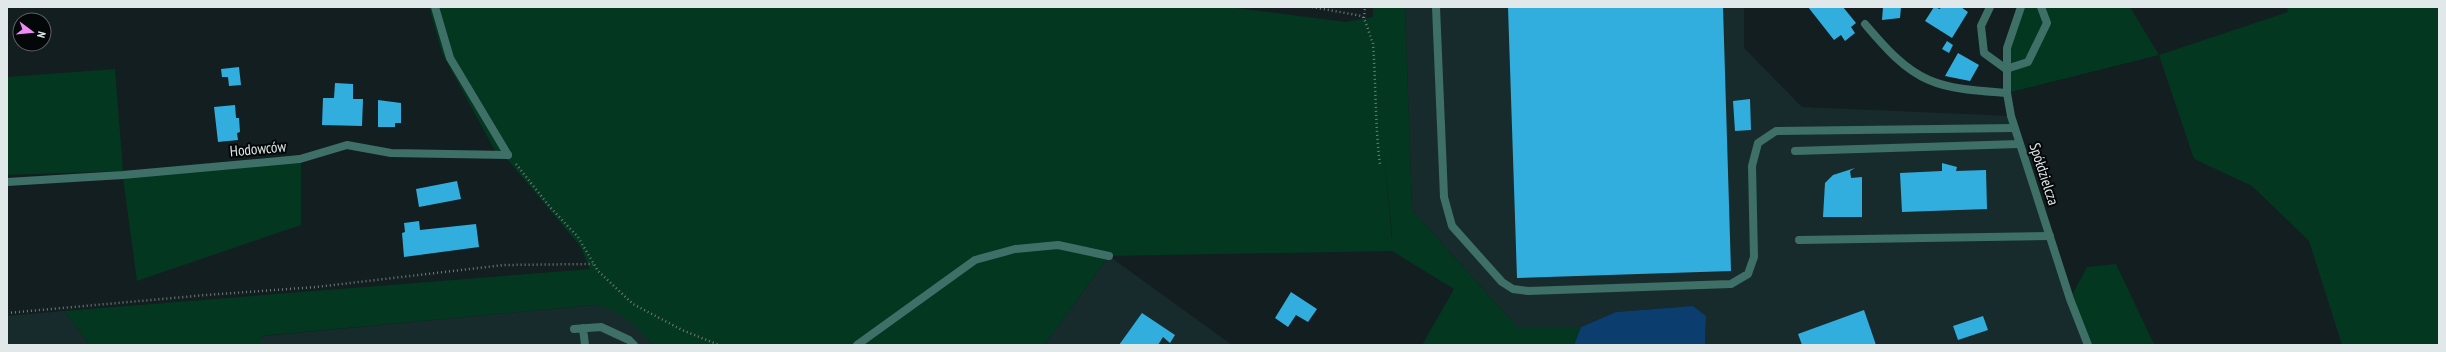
<svg xmlns="http://www.w3.org/2000/svg" width="2446" height="352" viewBox="0 0 2446 352" font-family="'PT Sans Narrow',sans-serif">
	<rect width="100%" height="100%" fill="#121e1f"/>
	<!-- built -->
	<path fill="#172b2d" d="M1405,7H1744V48L1802,107L2011,116L2085,345H1705L1706,317L1693,306L1616,312L1581,327H1517L1412,210Z
		M1109,256L1232,345H1044Z
		M593,305L608,307L626,316L654,345H222L221,340Z
		M64,311L90,345H7V316Z"/>
	<!-- green -->
	<path fill="#03371f" fill-rule="evenodd" d="M429,7H1229L1346,22L1373,17V7H1405L1412,210L1517,327H1581L1574,345H1422L1454,289L1392,251L1109,256L1044,345H654C635,326 621,309 593,305L261,336V345H90L64,311L590,269L580,246L507,159L495,151L442,53ZM1384,151L1392,234V240Z
		M2021,7H2130L2159,55L2288,12L2287,7H2439V345H2342L2309,241L2252,186L2194,159L2159,55L2007,93V48Z
		M115,69L123,171L7,175V77Z
		M301,163V225L137,281L123,178Z
		M2116,264L2152,340L2156,345H2088L2070,299L2087,267Z"/>
	<!-- water -->
	<path fill="#0b3d6f" d="M1693,306L1706,316L1705,345H1574L1581,327L1616,312Z"/>
	<!-- building -->
	<path fill="#32aede" d="M1508,7H1723L1731,271L1517,278Z
		M1808,7H1843L1856,23L1851,27L1855,33L1845,41L1841,35L1834,40Z
		M1883,7H1901L1900,18L1882,20Z
		M1934,7L1940,9L1941,7H1961L1968,12L1952,38L1925,21Z
		M1947,41L1953,45L1949,53L1942,49Z
		M1958,53L1979,65L1970,81L1945,76Z
		M239,67L241,85L229,86L228,77H222L221,69Z
		M335,83L353,84V99H363L362,126L322,125L323,98H334Z
		M1750,99L1751,130L1735,131L1733,101Z
		M378,100L401,103V123H395V127H378Z
		M235,105L236,118H239L240,132L237,133L238,140L218,142L214,107Z
		M1942,163L1957,167L1956,171L1986,170L1987,209L1902,212L1900,173L1942,171Z
		M1855,168L1850,171L1851,178L1862,177V217H1823L1825,183L1833,175Z
		M457,181L461,199L419,207L416,189Z
		M419,221L420,230L476,224L479,247L404,257L402,233L405,232L404,223Z
		M1291,292L1317,309L1308,322L1296,315L1288,327L1275,318Z
		M1864,310L1876,345H1802L1798,334Z
		M1142,313L1175,335L1170,343L1163,337L1158,345H1119Z
		M1983,316L1988,330L1958,340L1953,326Z"/>
	<g fill="none" stroke-linecap="round" stroke-linejoin="round">
		<!-- path -->
		<path stroke="#717b7c" stroke-width="2.5" stroke-dasharray="1 3" stroke-linecap="butt" d="M1312,7L1362,16C1367,22 1369,35 1373,43C1376,84 1375,125 1380,165
			M1364,18L1365,7
			M516,164L550,207L578,237L598,271L633,304L682,330L719,345
			M7,313L206,295L316,287L504,265L593,264"/>
		<!-- lane -->
		<path stroke="#3e7067" stroke-width="8" d="M435,7L450,58L508,155
			M1436,7L1444,197L1452,226L1502,282L1513,289L1528,291L1731,284L1748,274L1754,257L1752,166L1758,143L1776,131L2014,128
			M1990,7L1981,26L1984,53L2006,69L2028,62L2047,23L2041,7
			M1865,24C1883,45 1903,69 1929,80C1952,90 1982,91 2007,93
			M1795,151L2019,144
			M1799,240L2050,236
			M583,328L585,345
			M574,329L601,327L629,340L634,345
			M857,345L975,260L1015,249L1058,245L1109,256"/>
		<!-- street -->
		<path stroke="#3e7067" stroke-width="8" d="M2021,7L2007,48V93L2011,116L2070,299L2088,345
			M7,182L123,175L300,159L347,145L391,153L508,155"/>
	</g>
	<g text-anchor="middle" stroke-width="4" stroke-linejoin="round" paint-order="stroke">
		<!-- street labels -->
		<g font-size="15" fill="#e1e8e9" stroke="#040708">
			<text transform="translate(258 149) rotate(-5)" y="5">Hodowców</text>
			<text transform="translate(2044 174) rotate(72)" y="5">Spółdzielcza</text>
		</g>
	</g>
	<!-- border -->
	<rect width="2446" height="352" fill="none" stroke="#e1e8e9" stroke-width="16"/>
	<!-- north arrow -->
	<g transform="translate(32 32) rotate(106)"><circle r="19" fill="#040708" stroke="#5c6162"/>
	<path d="M0-3L7 15L0 10L-7 15Z" fill="#f08bf6"/>
	<text y="-6" font-size="11" font-weight="bold" text-anchor="middle" fill="#e1e8e9">N</text>
	</g>
</svg>
